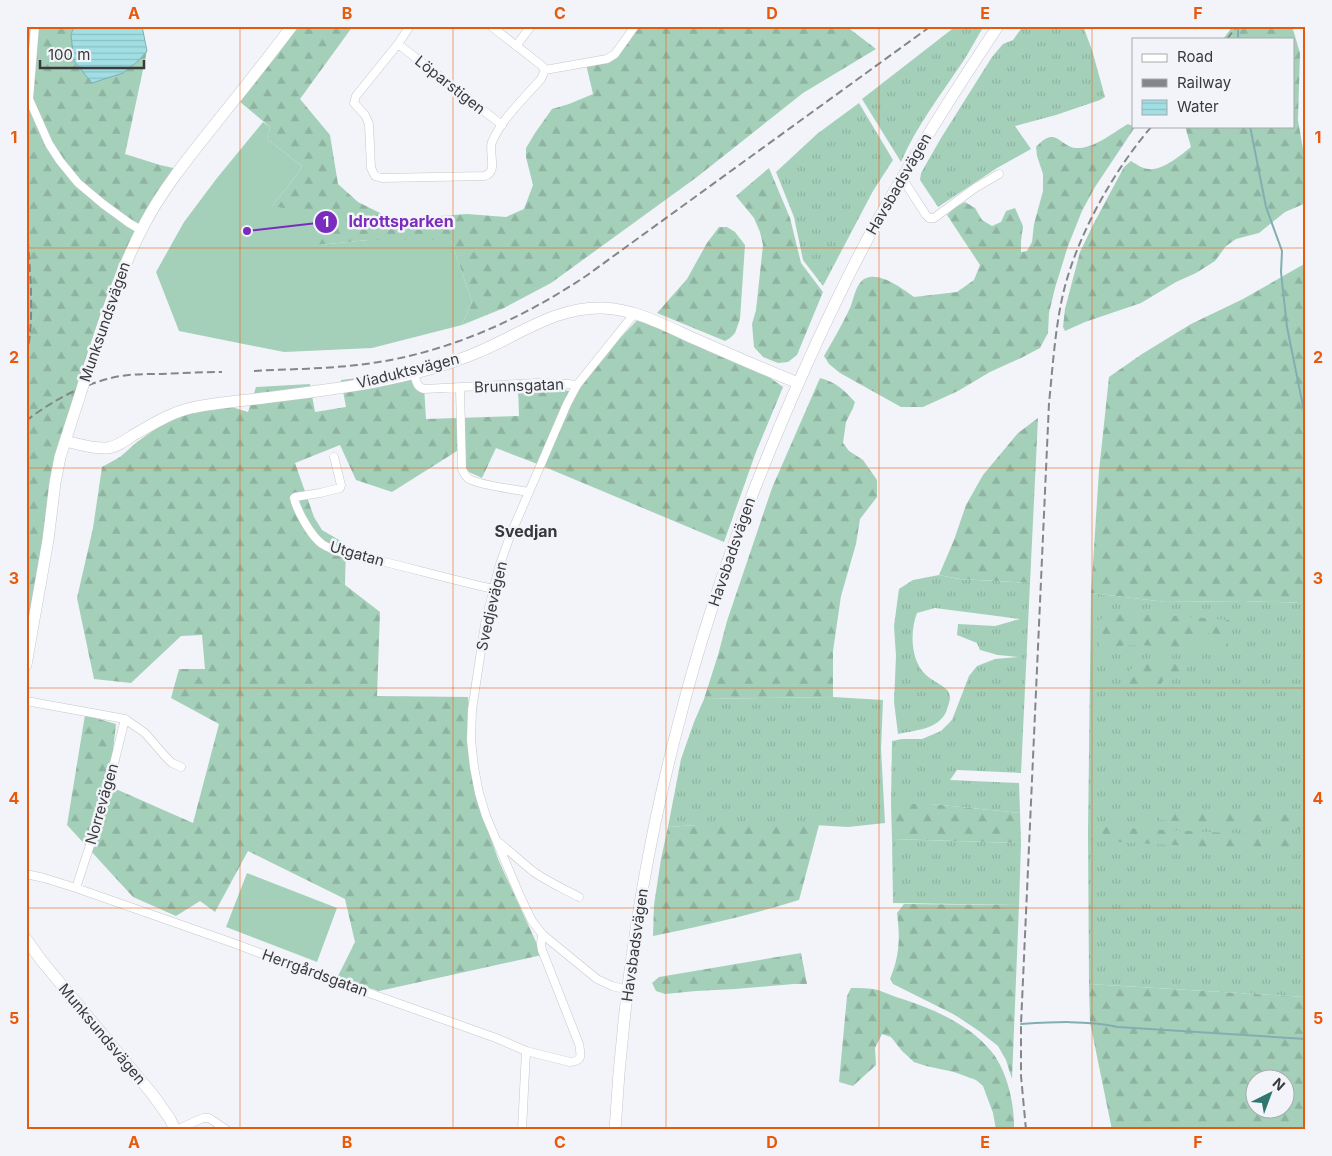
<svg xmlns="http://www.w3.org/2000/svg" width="1332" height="1156" viewBox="0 0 1332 1156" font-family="Inter,sans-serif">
	<defs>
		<pattern id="grass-tufts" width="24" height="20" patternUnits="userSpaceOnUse" patternTransform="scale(1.25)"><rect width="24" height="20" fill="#a4d0ba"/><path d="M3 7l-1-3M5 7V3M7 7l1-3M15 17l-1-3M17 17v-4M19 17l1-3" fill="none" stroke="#8eb3a1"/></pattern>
		<pattern id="forest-firs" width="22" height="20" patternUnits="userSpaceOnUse" patternTransform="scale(1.25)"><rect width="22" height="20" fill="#a4d0ba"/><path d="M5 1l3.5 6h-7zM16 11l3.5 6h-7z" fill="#8eb3a1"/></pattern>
		<pattern id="water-rules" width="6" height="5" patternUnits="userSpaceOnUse" patternTransform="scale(1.25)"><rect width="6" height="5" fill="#a1dfe4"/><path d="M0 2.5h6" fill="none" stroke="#8bc0c4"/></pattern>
	</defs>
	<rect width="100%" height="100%" fill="#f2f4f9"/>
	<!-- grass -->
	<path fill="url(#grass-tufts)" d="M956,26H984C977,37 971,49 964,60C942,93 917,125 901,162L862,99Z
		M1023,26H1083L1092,50L1105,97L1100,100L1056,115L1015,126L1031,149L997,168L938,207L920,180L921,173L941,138L992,57L1003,44L1013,40Z
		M859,103L893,160L873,191L823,286L803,260L794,217L776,172L817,134Z
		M939,575L959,579L1030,583L1021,773L957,770L950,780L1019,783L1020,813L931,804H891L892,741L902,739H922L941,731L952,720L969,676L977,666L995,659L1019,657L998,655L980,650L977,643L957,635L958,624L995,626L1020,619L935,608L917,613C910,631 910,660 926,675C932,681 942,684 948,691C951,696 950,701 948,706C943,729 917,730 898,734L894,702L896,656L894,626L899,589L913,580Z
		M1091,593L1166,602L1243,601L1306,603V997L1089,984L1088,834Z
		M833,697L883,700L881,749L885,823L848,827L814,825H696L668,827L681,759L694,722L704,699Z
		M892,839L1021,843L1019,905L893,903Z"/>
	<!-- forest -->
	<path fill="url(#forest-firs)" fill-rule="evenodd" d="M26,26H74L71,35L123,73L138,61L147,51L125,154L160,165L178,169L137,229L66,439L32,633L26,675Z
		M289,26H353L300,99L330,135L338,184L358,202L388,217L412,218L467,214L506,217L524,209L533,185L526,157V148L535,133L552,109L569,104L593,94L586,64L597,61L621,45L636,26H846L876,49L803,93L697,177L551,283L504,308L462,325L472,302L451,240H368L318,245L272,206L298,173L302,166L267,139L270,127L239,101Z
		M1233,26H1292L1300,53L1298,120L1306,167V203L1285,212L1259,233L1236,239L1226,246L1215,261L1196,273L1176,282L1141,303L1085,322L1065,331L1063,327L1065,309L1080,252L1094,223L1124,167L1131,161C1136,164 1143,169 1149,169C1162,171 1181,155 1191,147L1185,126H1293V39H1223Z
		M1128,124L1135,127L1095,187L1082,211L1068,246L1055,288L1049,313L1048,333L1040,348L1021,358L990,372L958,391L923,407H901L840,373L829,364L824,356C833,340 842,325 850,308C853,301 854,293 858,286C870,264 900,287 914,297L957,292L974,280L980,265L947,215L954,208L965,202L975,208L982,220L992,226L1001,222L1006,211L1015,208L1023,226L1021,241V252L1027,251L1032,242L1034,224L1043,191V174L1037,156L1036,147C1058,123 1059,150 1080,148C1096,147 1114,132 1128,124Z
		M769,168L790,218L801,263L823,292L797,355L788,362L778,363L763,357L754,347L752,324L756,310L763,245L760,232L754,218L736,196Z
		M719,227H727L735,232L745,245L740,319L735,333L730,338L725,341L657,313L687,279L707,243Z
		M1306,263V603L1243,601L1166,602L1091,593L1099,471L1109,377L1142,354L1191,324L1243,299Z
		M644,313L755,367L783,387L756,452L724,542L540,465L496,448L482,478L469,472L458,460L457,451L392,492L356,480L340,445L295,463L314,517L322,530L346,544L345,585L380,612L377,696L468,697L481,810L498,859L542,955L379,991L337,978L355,942L345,899L248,851L215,912L200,901L176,916L133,897L67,825L85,715L116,724L109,786L193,823L219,724L171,698L179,669H205L202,635L181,636L131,683L94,679L77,598L93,528L102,467L120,457L137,442L167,421L194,410L225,405L248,412L256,387L310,384L315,412L346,407L341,380L409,371L424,386L426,419L519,416L518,384L558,387L576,394L602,357Z
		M820,378C836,382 844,390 855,402L853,408L846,422L843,443L849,451L863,460L877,480V497L860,519L856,544L841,596L833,651V697L704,699L718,655L727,621L772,488Z
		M1038,418L1030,583L960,579L939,575L954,540L966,505L983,475L1018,433Z
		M1109,614L1182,616L1229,620L1235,628L1228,630V648L1208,647L1215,634L1208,633L1193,648L1136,645L1099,647L1098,621Z
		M1143,659L1189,662L1182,674H1167L1161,684H1122V677Z
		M891,804H931L1020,813L1021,843L892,839Z
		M1167,811L1306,815V830L1160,820L1159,812Z
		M696,825H819L799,900C751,915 702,926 653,936L654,905L661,859L668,827Z
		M1088,826L1306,837V853L1088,840Z
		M904,904L1019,905L1012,1079L1006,1060L998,1046L979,1031L955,1015L893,984L890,979C900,955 900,937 897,913Z
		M801,953L807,984H794L735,989L696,991L665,994L656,991L652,983L659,977Z
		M1089,984L1306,997V1130H1112L1090,1022ZM1254,1078H1284V1108H1254Z
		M851,988C860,988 869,988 878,990C884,992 890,995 896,997C929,1007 968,1023 991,1051C1007,1070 1015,1105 1014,1130H996L993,1113L983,1086L976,1080L954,1072L926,1066L914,1062L902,1051L891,1037L882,1034L875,1048L876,1065L853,1086L839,1082L847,996Z"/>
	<!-- garden -->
	<path fill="#a4d0ba" d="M263,122L270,127L267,139L302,166L298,173L272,206L314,213L318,245L368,240H451L472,302L462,325L372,348L284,352L179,331L156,272L184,222L217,178Z
		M247,873L337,908L317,962L226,927Z"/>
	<!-- water -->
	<path fill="url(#water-rules)" stroke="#82aeb2" d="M74,26H142L147,51L138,61L123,73L92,83L74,61L71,35Z"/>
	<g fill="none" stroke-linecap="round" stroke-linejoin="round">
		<!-- stream -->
		<path stroke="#82aeb2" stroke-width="2" d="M1238,39V26
			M1250,126L1266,207L1282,251L1281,272L1287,327L1306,421
			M1021,1024C1053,1022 1087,1020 1118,1027L1306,1039"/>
		<!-- street casing -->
		<g stroke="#c6c7cc" stroke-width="9">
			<path id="street" d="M35,26L29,99L49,144L60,161L78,183L103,204L129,223L141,230
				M410,26L398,44L356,96L354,103L365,115L369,124L371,168L375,176L382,178L484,176C499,173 488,152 492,142C501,120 525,97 541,79L545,70L541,65L491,26
				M398,44L502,125
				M516,46L531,26
				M545,70L607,59L615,54L635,26
				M902,178L926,215L929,218H934L975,188L999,174
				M414,373C416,380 416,387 424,389L537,383L568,384L577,385
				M460,388L462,469C464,473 465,476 469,479C483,486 513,489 529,492
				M334,457L341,485L340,488L320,493L295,497L294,498C297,511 311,536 322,544C337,554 366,558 385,562C421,571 457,581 493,589
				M26,701L125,719L145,733L165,756L172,763L181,767
				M497,841C510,851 521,862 534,872C548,882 564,889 579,897
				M26,874L44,878L76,888L233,943L321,976L496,1038L526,1051L522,1130
				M76,888L106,796L125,719
				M628,990L612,986L597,979L542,934L532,921L520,896L486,816L479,793L474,767L471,740L472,710L485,624L499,567L510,536L567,404L577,385L634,314
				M526,1051L570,1062C583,1061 581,1055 579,1044L542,950L541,944L542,934
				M176,1130L203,1118H209L227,1130"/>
		</g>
		<!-- secondary casing -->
		<g stroke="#c6c7cc" stroke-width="12">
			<path id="secondary" d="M86,376C103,324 119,272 145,223C162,191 185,162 208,133C236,98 265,62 292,26
				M65,441C78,444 93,449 107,448C117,447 126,440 135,434C153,424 170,413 191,408C214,403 240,401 264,398C335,389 409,381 476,353C518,336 556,306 603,308C635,309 666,326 695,339C729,354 763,369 798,383
				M26,665L48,540L55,483L60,457L79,398
				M26,939L41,960L153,1095L170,1119L175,1130
				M615,1130C623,991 645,848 681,714C709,606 747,502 791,400C818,338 846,277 879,218C916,152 956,89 998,26"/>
		</g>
		<!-- street -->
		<use href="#street" stroke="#fff" stroke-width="8"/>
		<!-- secondary -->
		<use href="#secondary" stroke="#fff" stroke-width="11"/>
		<!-- rail -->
		<path stroke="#848689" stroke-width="2" stroke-dasharray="8 4" stroke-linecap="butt" d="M1227,39L1237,26
			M26,216C29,263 36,313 26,360
			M254,371C288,369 323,369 357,365C440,356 517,322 586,276L931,26
			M26,421C50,402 78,387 107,379C124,374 143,374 161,374C181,373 202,372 222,372
			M1026,1130L1021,1076V1024L1049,403C1053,365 1055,327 1064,290C1078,234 1114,170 1152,126"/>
		<!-- secondary-bridge casing -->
		<g stroke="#c6c7cc" stroke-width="12" stroke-linecap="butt">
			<path id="secondary-bridge" d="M79,398L86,376"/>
		</g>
		<!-- secondary-bridge -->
		<use href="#secondary-bridge" stroke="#fff" stroke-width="11"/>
	</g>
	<!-- grid -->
	<path fill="none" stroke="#e8590c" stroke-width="1" stroke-opacity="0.55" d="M240,26V1130M453,26V1130M666,26V1130M879,26V1130M1092,26V1130M26,248H1306M26,468H1306M26,688H1306M26,908H1306"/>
	<g text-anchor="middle" stroke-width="5" stroke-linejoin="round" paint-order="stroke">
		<!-- street labels -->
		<g font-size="15" fill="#393a3c" stroke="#f2f4f9">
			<text transform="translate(450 85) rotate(38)" y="5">Löparstigen</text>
			<text transform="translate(899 184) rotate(-60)" y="5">Havsbadsvägen</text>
			<text transform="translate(105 322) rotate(-71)" y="5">Munksundsvägen</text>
			<text transform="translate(408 371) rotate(-14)" y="5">Viaduktsvägen</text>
			<text transform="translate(519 386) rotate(-2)" y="5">Brunnsgatan</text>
			<text transform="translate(732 552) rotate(-71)" y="5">Havsbadsvägen</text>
			<text transform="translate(357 554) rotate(16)" y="5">Utgatan</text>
			<text transform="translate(492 606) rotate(-77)" y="5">Svedjevägen</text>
			<text transform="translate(102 804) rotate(-74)" y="5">Norrevägen</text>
			<text transform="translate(635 945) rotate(-82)" y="5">Havsbadsvägen</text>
			<text transform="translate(315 973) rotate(20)" y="5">Herrgårdsgatan</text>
			<text transform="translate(102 1034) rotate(50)" y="5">Munksundsvägen</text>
		</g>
		<!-- neighbourhood labels -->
		<g font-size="16" font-weight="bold" fill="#37383c" stroke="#f2f4f9">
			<text x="526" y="537">Svedjan</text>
		</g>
	</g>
	<!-- callouts -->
	<path fill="none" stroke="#7b2cbf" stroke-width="2" d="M247 231L326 222"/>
	<g fill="#7b2cbf" stroke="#f2f4f9" stroke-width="2">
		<circle cx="247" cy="231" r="5"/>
		<circle cx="326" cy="222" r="12"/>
	</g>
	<g font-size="15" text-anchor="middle" font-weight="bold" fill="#fff">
		<text x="326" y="227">1</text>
	</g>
	<g font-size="16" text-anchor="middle" font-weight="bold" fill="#7b2cbf" stroke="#f2f4f9" stroke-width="5" stroke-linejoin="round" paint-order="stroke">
		<text x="401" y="227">Idrottsparken</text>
	</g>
	<!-- border -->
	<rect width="1332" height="1156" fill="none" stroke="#f2f4f9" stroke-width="55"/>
	<!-- legend -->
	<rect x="1132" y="38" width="162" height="90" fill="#f2f4f9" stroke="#a8aaad"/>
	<rect x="1142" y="54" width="25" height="8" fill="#ffffff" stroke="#a8aaad"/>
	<text x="1177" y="62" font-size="15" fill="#393a3c">Road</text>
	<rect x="1142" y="79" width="25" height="8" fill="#848689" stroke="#a8aaad"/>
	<text x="1177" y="88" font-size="15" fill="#393a3c">Railway</text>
	<rect x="1142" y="100" width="25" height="15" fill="url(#water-rules)" stroke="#a8aaad"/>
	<text x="1177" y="112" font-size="15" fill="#393a3c">Water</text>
	<!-- north arrow -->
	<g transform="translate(1270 1094) rotate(42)"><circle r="24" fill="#f2f4f9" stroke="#a8aaad"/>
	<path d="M0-4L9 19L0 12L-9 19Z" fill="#2e766e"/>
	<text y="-8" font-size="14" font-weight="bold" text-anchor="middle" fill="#393a3c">N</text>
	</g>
	<!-- scale -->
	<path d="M40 60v8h104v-8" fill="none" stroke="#393a3c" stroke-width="2.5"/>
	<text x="48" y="60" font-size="15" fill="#393a3c" stroke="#f2f4f9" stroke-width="4" paint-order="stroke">100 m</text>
	<rect x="28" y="28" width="1276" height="1100" fill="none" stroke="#e8590c" stroke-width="2"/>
	<g font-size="16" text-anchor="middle" font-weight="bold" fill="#e8590c">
		<text x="134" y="19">A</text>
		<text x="347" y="19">B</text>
		<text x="560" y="19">C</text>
		<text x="772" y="19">D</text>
		<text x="985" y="19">E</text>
		<text x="1198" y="19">F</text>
		<text x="14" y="143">1</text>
		<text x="1318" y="143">1</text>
		<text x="14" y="363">2</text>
		<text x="1318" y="363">2</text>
		<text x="14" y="584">3</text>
		<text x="1318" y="584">3</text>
		<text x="14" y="804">4</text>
		<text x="1318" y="804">4</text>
		<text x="14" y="1024">5</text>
		<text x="1318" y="1024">5</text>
		<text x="134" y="1148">A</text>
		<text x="347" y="1148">B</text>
		<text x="560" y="1148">C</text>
		<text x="772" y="1148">D</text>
		<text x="985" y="1148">E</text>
		<text x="1198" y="1148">F</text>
	</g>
</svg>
